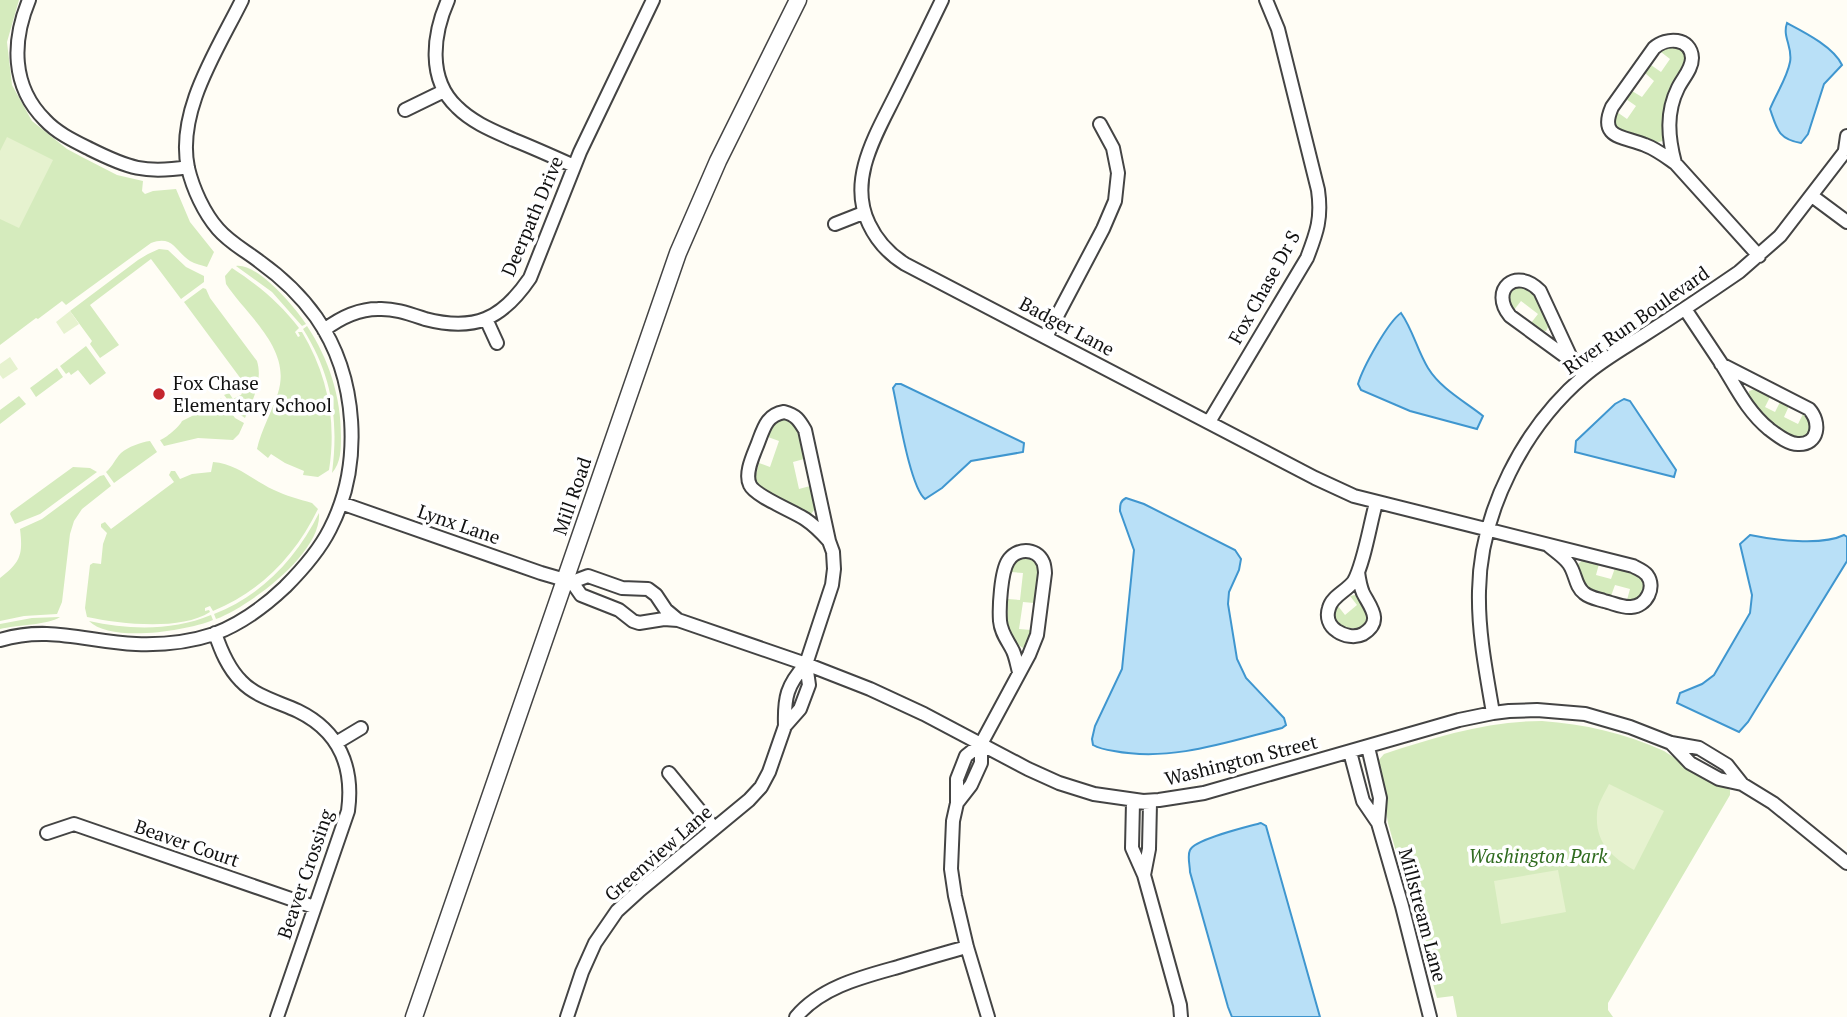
<svg xmlns="http://www.w3.org/2000/svg" width="1847" height="1017" viewBox="0 0 1847 1017" font-family="'PT Serif',serif">
	<rect width="100%" height="100%" fill="#fffdf5"/>
	<!-- green -->
	<path fill="#d5ebbd" d="M0,0H19L7,42L12,85L32,121L67,149L82,157L117,175L143,181L142,191L145,194L153,191L176,189L190,222L214,252L207,267C202,265 195,264 190,261C175,251 173,235 151,243L66,305L62,301L38,319L36,318L0,345Z
		M1674,46C1679,48 1684,51 1685,57C1687,68 1673,82 1669,92C1661,108 1664,124 1663,141C1654,144 1649,140 1640,137C1626,133 1609,133 1617,112L1627,119L1636,106L1626,99L1632,91L1642,97L1654,81L1645,73L1651,65L1661,72L1670,59L1661,52L1667,47Z
		M159,249L168,250L186,267L204,276V282L181,299L151,259L90,305L119,345L100,358L90,344L92,341L70,311L138,260L148,254Z
		M236,266C258,263 294,306 306,324L302,326L272,292Z
		M232,268C258,285 280,303 299,328L295,332L298,337L300,336L298,332H302C327,374 337,420 329,470L318,477L303,475L304,471L285,463L271,454L268,458L257,449C261,430 272,412 278,393C292,349 248,317 226,284L225,276Z
		M1520,286L1532,290L1549,325L1546,331H1540L1531,323L1538,314L1521,301L1514,310C1505,301 1508,290 1520,286Z
		M203,288L206,289L210,298L257,361C263,381 253,399 245,418L239,414L224,395L229,393L233,399L241,395L243,391L240,384L241,379L184,302Z
		M307,326C329,359 341,397 341,436C341,449 341,463 332,473C339,419 332,375 303,329Z
		M86,346L106,373L90,385L78,370L71,375L69,372L66,374L60,366Z
		M57,368L63,377L36,397L30,388Z
		M1755,389L1770,397L1765,407L1775,412L1780,402L1789,406L1784,417L1798,424L1803,414L1809,419L1811,425C1802,462 1758,409 1748,397L1749,391Z
		M19,396L26,404L0,424V410Z
		M221,398L235,418L244,423L239,434L233,440L198,438L164,446L160,440C165,439 180,426 182,421L194,415L199,409L215,404Z
		M783,419C800,422 800,444 804,459L793,462L799,489L810,486L815,509L811,514H808L761,488L755,480L759,463L770,467L779,441L768,437L773,424Z
		M150,441L157,452L114,483L106,472C113,466 115,459 121,453C128,447 141,442 150,441Z
		M213,462C238,464 252,480 274,490C286,496 299,499 312,503L318,509C295,556 261,591 213,611L210,606L205,608V611L209,610L210,612C180,631 121,624 87,617L85,608L90,565L93,563L101,564L103,544L107,533L101,527V524L105,522L111,529L174,482L169,475L171,471H175L180,479L192,474L211,472Z
		M73,467L90,468L97,472L40,514L15,524L10,514L11,512Z
		M104,475L111,486L82,509L74,521L70,534L62,602L57,614L24,616L0,621V578C21,562 23,554 20,529L42,519L100,476Z
		M319,513C322,553 250,606 216,619L214,614C262,595 296,559 319,513Z
		M1025,557C1046,561 1036,588 1034,603L1023,602L1019,629L1031,630L1026,646L1023,648C1004,637 1007,618 1008,599L1020,600L1023,573L1011,572C1013,563 1016,559 1025,557Z
		M1583,560L1599,564L1596,575L1611,579L1615,568C1630,573 1649,574 1642,595L1633,600H1627L1630,589L1615,585L1611,596C1590,590 1580,589 1578,564Z
		M1355,595C1374,608 1371,636 1342,626C1335,621 1333,614 1338,606L1345,615L1357,605L1350,596Z
		M211,615L213,620C187,631 110,643 89,621C129,630 173,631 211,615Z
		M60,617C48,625 16,625 0,629V624L32,618Z
		M1542,721C1584,724 1625,733 1664,751C1674,757 1681,763 1690,770C1702,779 1717,783 1730,790V795L1608,1003V1010L1613,1017H1457L1453,996L1437,998L1388,823L1378,761L1384,754C1435,737 1488,721 1542,721Z"/>
	<!-- pitch -->
	<path fill="#e6f2cf" d="M7,137L53,160L19,228L0,219V151Z
		M70,311L79,324L64,334L56,322Z
		M10,357L18,369L3,379L0,375V364Z
		M1609,784L1664,811L1634,870C1612,857 1595,843 1597,814C1597,804 1605,793 1609,784Z
		M1558,870L1566,912L1501,924L1494,881Z"/>
	<!-- water -->
	<path fill="#b9e0f7" stroke="#3f96cf" stroke-width="2" d="M1787,23C1804,32 1834,47 1842,65L1824,84L1808,134L1801,143C1778,139 1777,129 1770,109C1776,94 1787,78 1790,62C1793,47 1782,37 1787,23Z
		M1401,313C1413,330 1417,350 1428,368C1441,389 1464,401 1483,416L1477,429L1410,411L1361,390L1358,384C1363,367 1388,322 1401,313Z
		M896,384H901L1024,443L1023,452L971,461L942,488L925,499C910,487 898,410 893,388Z
		M1624,399L1630,401L1676,470L1674,477L1575,452L1576,441L1615,404Z
		M1126,498L1144,504L1235,550L1241,559L1239,570L1229,592L1228,604L1237,659L1246,678L1284,718L1286,725L1282,728C1227,742 1171,762 1114,751C1107,750 1100,749 1093,745L1092,739L1095,726L1122,669L1134,550L1120,511C1120,505 1120,501 1126,498Z
		M1750,535C1774,540 1822,546 1844,535L1847,537V561L1748,722L1739,732L1677,703L1680,693L1702,684L1714,675L1750,613L1752,595L1740,544Z
		M1261,823L1266,826L1320,1017H1232L1228,1007L1190,872C1190,865 1187,856 1190,850C1195,839 1247,827 1261,823Z"/>
	<g fill="none" stroke-linecap="round" stroke-linejoin="round">
		<!-- minor casing -->
		<g stroke="#444" stroke-width="16">
			<path id="minor" d="M29,0C12,41 11,86 45,120C57,133 74,141 90,149C128,168 145,174 188,167
				M448,0C433,34 427,79 457,107C473,123 494,131 514,140C534,148 554,157 574,166
				M942,0C927,31 912,62 897,92C877,133 847,179 869,224C877,241 889,254 905,264L1315,478L1354,496L1633,566C1638,569 1643,570 1647,575C1656,587 1647,606 1631,607C1623,608 1613,603 1604,601C1598,599 1590,598 1584,593C1575,586 1576,574 1569,564C1564,557 1556,552 1549,546
				M405,110L444,91
				M1845,150L1847,136
				M1675,163C1665,156 1656,149 1645,145C1624,136 1598,139 1612,107L1654,48C1666,37 1691,37 1692,58C1692,69 1683,78 1678,88C1666,112 1668,137 1675,163L1759,256
				M1812,196L1847,222
				M835,224L863,213
				M1685,309C1697,327 1709,345 1721,363C1736,387 1747,411 1769,429C1777,435 1788,444 1798,444C1819,445 1821,422 1809,409L1721,364
				M486,319L497,343
				M324,330C340,318 357,309 378,309C394,308 410,314 425,319C475,332 502,319 530,278L580,152L653,0
				M1046,337L1103,229L1115,201L1118,173L1113,148L1100,124
				M1573,362L1510,316C1489,290 1516,266 1540,291L1573,362L1584,376
				M784,412C796,415 799,420 805,430L829,541C822,533 814,525 805,519C793,511 755,496 750,485C744,473 754,454 758,443C764,427 767,415 784,412Z
				M1209,422L1307,258C1317,232 1322,218 1318,190L1278,29L1266,0
				M341,503L541,573L572,582L588,576L622,588L648,589L656,595L666,610L678,620
				M1358,572C1359,579 1360,586 1363,593C1370,607 1384,621 1363,634C1355,638 1344,636 1337,631C1329,626 1326,617 1329,608C1332,596 1347,591 1354,581C1364,563 1370,524 1376,503
				M572,582L581,595L619,610L633,621L639,623L664,619L678,620L806,664L870,689L924,714L1028,769L1059,783L1094,794L1143,801L1159,800L1204,793L1459,720L1493,713L1509,711L1537,710L1585,714L1630,727L1671,743L1699,748L1727,765L1742,784
				M215,633C221,651 228,668 241,681C256,697 279,702 298,711C339,731 354,767 348,811L277,1017
				M0,640C49,625 88,642 136,644C162,645 190,642 214,634C240,624 265,606 285,587C302,570 319,551 330,529C363,465 358,377 316,317C301,296 281,277 260,262C246,251 230,243 218,229C204,213 193,189 188,168C176,111 218,49 242,0
				M1493,713C1486,672 1478,632 1479,591C1480,512 1524,427 1584,376C1601,361 1622,349 1641,337C1674,316 1707,294 1739,272L1780,236L1847,149
				M785,726C784,697 787,685 806,664
				M336,743L361,728
				M1671,743L1690,763L1719,779L1742,784L1773,803L1847,863
				M1368,747L1380,798L1378,823
				M1350,752L1363,801L1378,823L1402,906L1430,1017
				M669,773L714,828
				M957,803L971,785L981,763V744
				M47,833L74,824L314,907
				M1144,875L1149,849L1150,803L1133,802L1132,848L1144,875L1180,1005L1181,1017
				M567,1017L582,972L595,943L617,911L640,890L749,800L761,787L769,772L785,726L800,709L809,685L806,664L832,585L834,569L833,552L829,541
				M796,1017C821,987 862,977 898,967C921,960 944,953 967,947
				M988,1017L967,947L955,896L951,869L953,821L957,803V779L966,756L981,744L1029,655L1037,635L1045,573C1045,571 1044,563 1043,562C1036,547 1016,548 1008,561C1001,572 999,607 1000,621C1001,633 1008,641 1013,651C1016,658 1017,665 1019,672"/>
		</g>
		<!-- tertiary casing -->
		<g stroke="#444" stroke-width="19">
			<path id="tertiary" d="M414,1017L678,253L718,161L798,0"/>
		</g>
		<!-- minor -->
		<use href="#minor" stroke="#fff" stroke-width="12"/>
		<!-- tertiary -->
		<use href="#tertiary" stroke="#fff" stroke-width="16"/>
	</g>
	<!-- markers -->
	<circle fill="#c4262e" stroke="#fff" stroke-width="2.5" cx="159" cy="394" r="7"/>
	<g text-anchor="middle" stroke-width="7" stroke-linejoin="round" paint-order="stroke">
		<!-- street labels -->
		<g font-size="19" fill="#111" stroke="#fff">
			<text transform="translate(532 216) rotate(-67)" y="7">Deerpath Drive</text>
			<text transform="translate(1264 287) rotate(-61)" y="7">Fox Chase Dr S</text>
			<text transform="translate(1636 320) rotate(-35)" y="7">River Run Boulevard</text>
			<text transform="translate(1067 326) rotate(28)" y="7">Badger Lane</text>
			<text transform="translate(572 496) rotate(-71)" y="7">Mill Road</text>
			<text transform="translate(459 524) rotate(19)" y="7">Lynx Lane</text>
			<text transform="translate(1241 760) rotate(-14)" y="7">Washington Street</text>
			<text transform="translate(187 843) rotate(19)" y="7">Beaver Court</text>
			<text transform="translate(658 853) rotate(-41)" y="7">Greenview Lane</text>
			<text transform="translate(305 874) rotate(-71)" y="7">Beaver Crossing</text>
			<text transform="translate(1423 915) rotate(75)" y="7">Millstream Lane</text>
		</g>
		<!-- poi labels -->
		<g font-size="19" fill="#111" stroke="#fff" text-anchor="start">
			<text x="173" y="390">Fox Chase<tspan x="173" dy="22">Elementary School</tspan></text>
		</g>
		<!-- park labels -->
		<g font-size="19" font-style="italic" fill="#2f6b1f" stroke="#fff">
			<text x="1538" y="863">Washington Park</text>
		</g>
	</g>
</svg>
